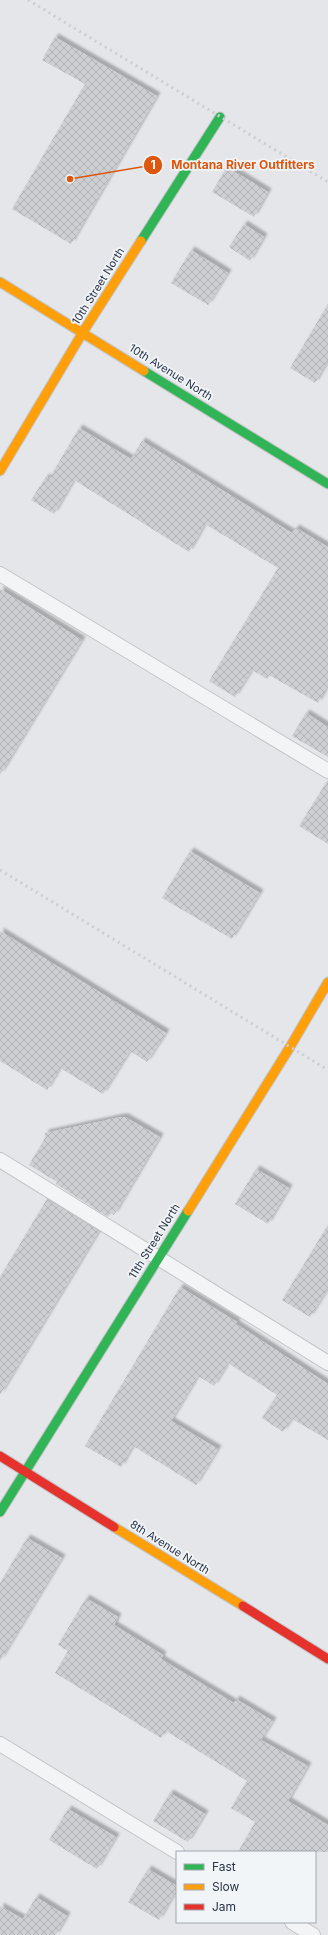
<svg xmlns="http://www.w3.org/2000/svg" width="328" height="1935" viewBox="0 0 328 1935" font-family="Inter,sans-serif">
	<defs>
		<pattern id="building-cross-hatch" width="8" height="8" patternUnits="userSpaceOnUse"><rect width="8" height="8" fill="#cdcfd2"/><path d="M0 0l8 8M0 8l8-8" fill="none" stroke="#b0b2b6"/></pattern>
		<filter id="shadow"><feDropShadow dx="3.5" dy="-3.5" stdDeviation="1" flood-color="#0004"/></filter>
	</defs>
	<rect width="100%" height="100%" fill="#e4e6e9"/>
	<!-- building -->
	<path fill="url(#building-cross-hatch)" filter="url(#shadow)" d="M55,37L157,96L71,244L12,209L85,84L42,60Z
		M227,167L268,192L254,217L212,192Z
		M244,224L264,237L250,261L229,247Z
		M191,250L228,273L208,305L171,283Z
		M328,304V360L315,383L290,368Z
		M79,428L131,459L142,441L292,533L296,528L328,547V685L318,703L269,675L267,679L252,670L235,697L209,681L278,568L205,524L189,552L74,480L54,514L31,500L46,477L49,479Z
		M0,589L82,640L0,775Z
		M306,713L328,727V757L292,736Z
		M328,780V844L299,826Z
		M190,851L260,893L232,939L162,898Z
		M0,931L166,1033L147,1062L130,1051L103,1094L60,1068L47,1090L0,1061Z
		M121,1117H125L160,1137L114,1215L111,1213L108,1217L56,1184L57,1182L29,1165L45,1138V1133Z
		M256,1169L289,1188L268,1224L235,1204Z
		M47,1199L99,1231L0,1395V1277Z
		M328,1225V1288L310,1317L282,1300Z
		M180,1287L237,1322L236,1324L328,1384V1440L292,1419L283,1432L262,1418L277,1395L228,1363L214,1386L198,1376L171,1421L218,1449L196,1485L133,1446L121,1467L85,1446Z
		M27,1538L62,1558L0,1661V1583Z
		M86,1598L118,1617L114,1625L163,1655L161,1659L234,1703L236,1699L273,1721L261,1740L308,1766L288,1801L328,1825V1852H238L255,1822L231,1808L247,1781L166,1731L161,1738L55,1673L68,1651L58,1645Z
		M170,1793L205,1814L188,1842L153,1821Z
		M68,1809L116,1837L97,1869L49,1840Z
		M148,1869L177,1886V1889L159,1920L128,1902Z
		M36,1897L67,1916L56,1935H0V1906L23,1919Z"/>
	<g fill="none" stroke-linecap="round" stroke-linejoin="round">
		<!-- lane casing -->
		<g stroke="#c2c4c7" stroke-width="16">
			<path id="lane" d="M0,574L328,771
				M0,1160L328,1363
				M0,1744L177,1852
				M292,1922L313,1935"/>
		</g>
		<!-- fast casing -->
		<g stroke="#c2c4c7" stroke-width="11">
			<path id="fast" d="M141,241L220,117
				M144,371L328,484
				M0,1512L188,1211"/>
		</g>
		<!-- slow casing -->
		<g stroke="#c2c4c7" stroke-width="11">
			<path id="slow" d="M0,282L144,371
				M0,471L83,332L141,241
				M188,1211L290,1047L328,982
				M114,1527L243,1606"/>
		</g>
		<!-- jam casing -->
		<g stroke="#c2c4c7" stroke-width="11">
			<path id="jam" d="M0,1456L114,1527
				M243,1606L328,1659"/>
		</g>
		<!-- lane -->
		<use href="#lane" stroke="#f3f4f6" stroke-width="14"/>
		<!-- fast -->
		<use href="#fast" stroke="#30b455" stroke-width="9"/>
		<!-- slow -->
		<use href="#slow" stroke="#ff9f0a" stroke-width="9"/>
		<!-- jam -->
		<use href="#jam" stroke="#e5322d" stroke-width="9"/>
		<!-- rail -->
		<path stroke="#ccced1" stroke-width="3" stroke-dasharray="2 4" stroke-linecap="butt" d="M28,0L328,182
			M0,870L328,1070"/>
	</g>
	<g text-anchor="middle" stroke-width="3.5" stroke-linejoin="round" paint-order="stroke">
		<!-- street labels -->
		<g font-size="11" fill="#293445" stroke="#f2f5f8">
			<text transform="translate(98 286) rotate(-58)" y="4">10th Street North</text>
			<text transform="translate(171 372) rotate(32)" y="4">10th Avenue North</text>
			<text transform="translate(154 1241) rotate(-58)" y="4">11th Street North</text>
			<text transform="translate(170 1547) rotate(32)" y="4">8th Avenue North</text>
		</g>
	</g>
	<!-- callouts -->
	<path fill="none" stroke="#de570f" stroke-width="1.5" d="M70 179L153 165"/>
	<g fill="#de570f" stroke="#f2f5f8" stroke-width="1.5">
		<circle cx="70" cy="179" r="4"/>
		<circle cx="153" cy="165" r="10"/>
	</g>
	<g font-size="12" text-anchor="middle" font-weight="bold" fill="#fff">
		<text x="153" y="169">1</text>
	</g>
	<g font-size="12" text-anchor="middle" font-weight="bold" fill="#de570f" stroke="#f2f5f8" stroke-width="3.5" stroke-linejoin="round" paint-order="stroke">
		<text x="243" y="169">Montana River Outfitters</text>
	</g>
	<!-- legend -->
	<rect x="176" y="1851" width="140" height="72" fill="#f2f5f8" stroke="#a2a8b0"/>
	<rect x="184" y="1864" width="20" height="6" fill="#30b455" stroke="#a2a8b0"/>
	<text x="212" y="1871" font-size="12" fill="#293445">Fast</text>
	<rect x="184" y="1884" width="20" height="6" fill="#ff9f0a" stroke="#a2a8b0"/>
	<text x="212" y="1891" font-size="12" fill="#293445">Slow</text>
	<rect x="184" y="1904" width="20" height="6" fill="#e5322d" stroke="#a2a8b0"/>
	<text x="212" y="1911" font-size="12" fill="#293445">Jam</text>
</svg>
